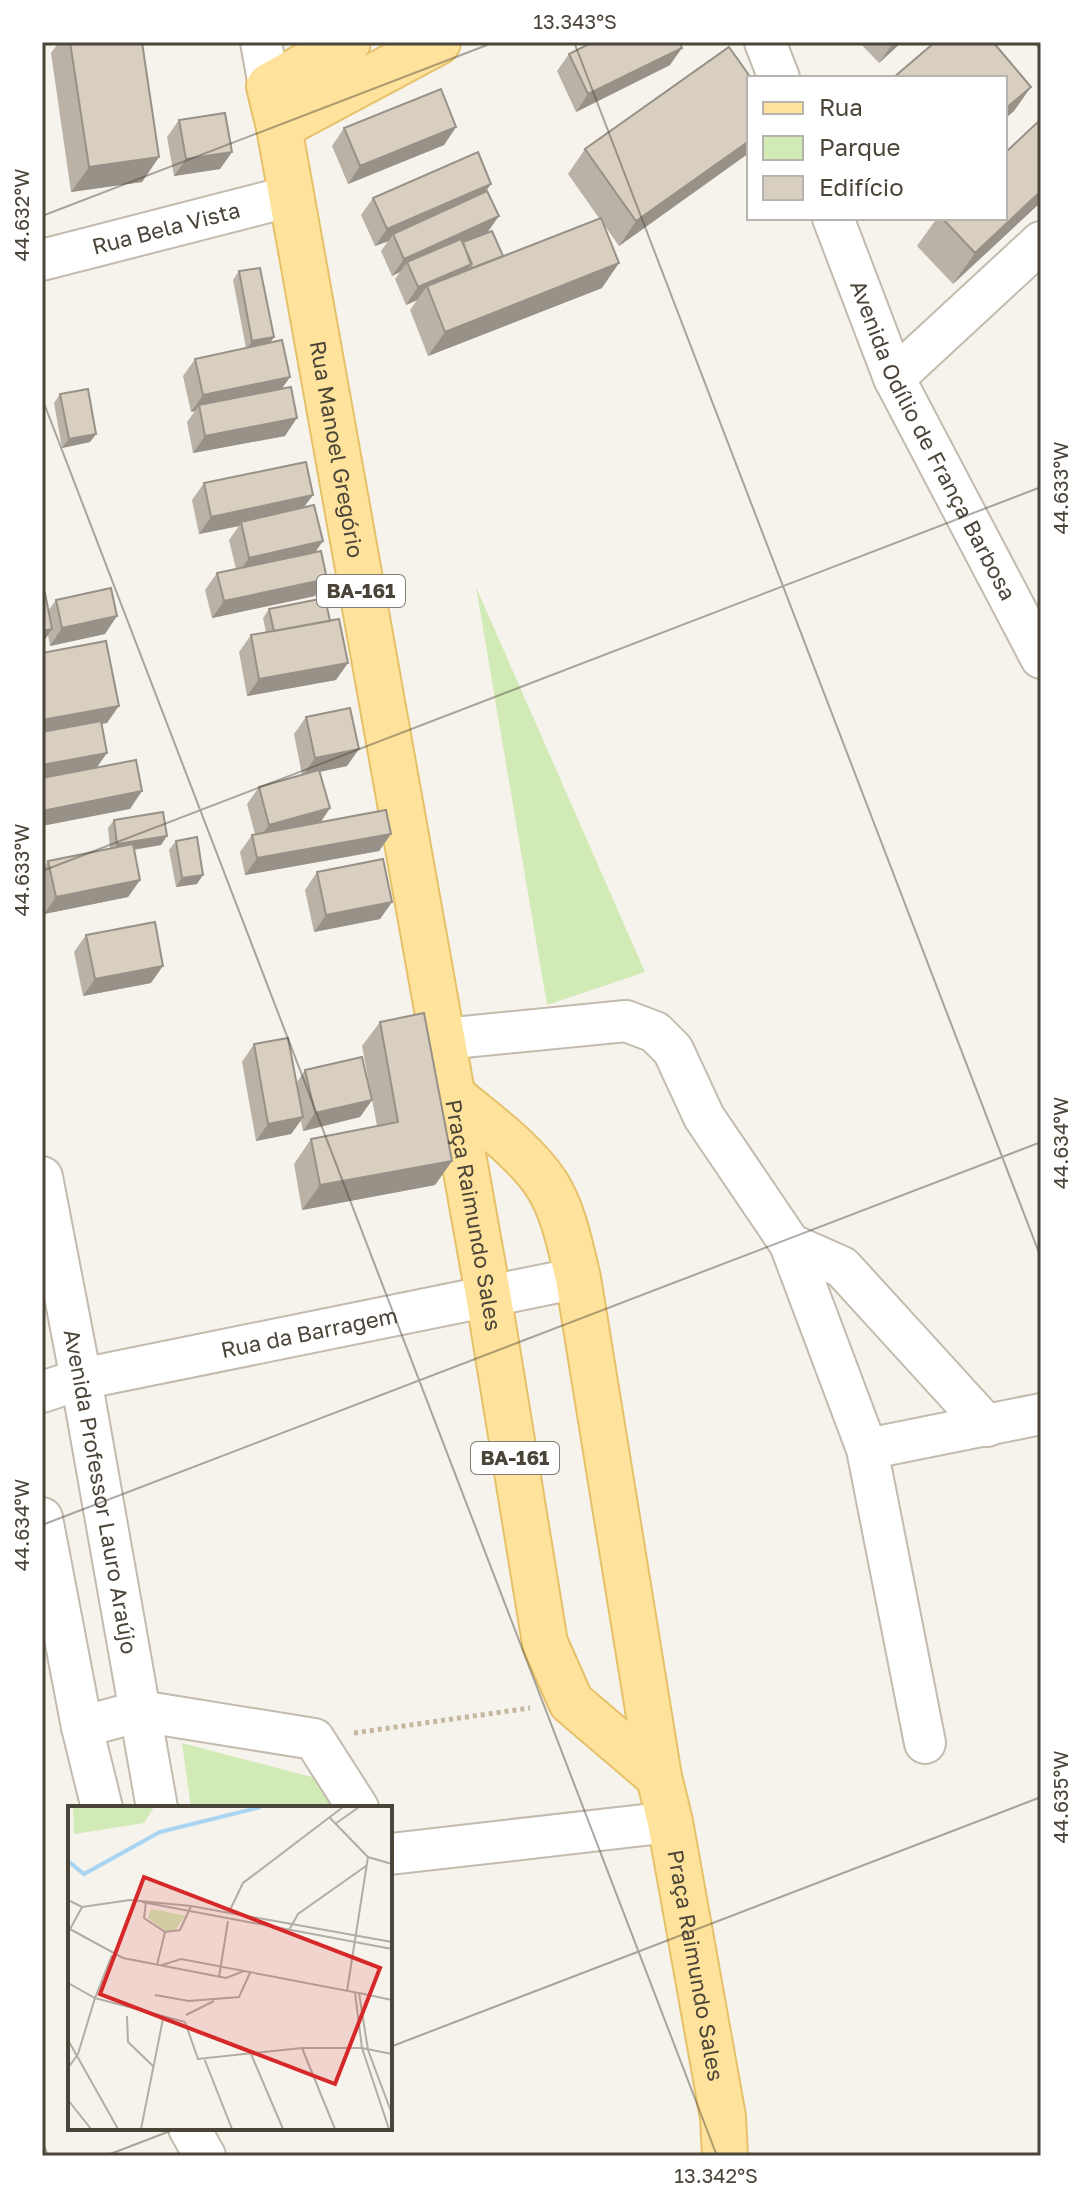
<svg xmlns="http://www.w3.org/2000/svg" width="1083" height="2198" viewBox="0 0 1083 2198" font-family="'Golos Text',sans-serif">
	<rect width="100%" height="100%" fill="#f6f3ec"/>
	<!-- green -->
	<path fill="#d2eab5" d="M476,587L645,972L547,1005Z
		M182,1743L327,1781L345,1808H191Z"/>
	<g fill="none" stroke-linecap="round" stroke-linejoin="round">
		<!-- minor casing -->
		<g stroke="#c2bbae" stroke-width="44">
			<g id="minor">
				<path d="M261,42L269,86"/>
				<path d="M765,42L779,78"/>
				<path id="s1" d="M833,218L894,378L1041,658"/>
				<path id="s2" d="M42,260L291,196"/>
				<path d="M894,378L1041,242"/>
				<path d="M443,1039L626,1021L655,1032L673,1050L704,1117L790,1244L867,1449L925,1743"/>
				<path id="s3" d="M42,1177L81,1379L157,1808"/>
				<path d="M790,1244L842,1267L987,1426"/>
				<path id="s4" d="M42,1392L81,1379L578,1278"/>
				<path d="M867,1449L1041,1414"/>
				<path d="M42,1518L82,1727L102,1808"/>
				<path d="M82,1727L140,1711L314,1739L358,1808"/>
				<path d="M390,1854L670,1822"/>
				<path d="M189,2128L205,2156"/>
			</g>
		</g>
		<!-- major casing -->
		<g stroke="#e6c16a" stroke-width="48">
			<g id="major">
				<path id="s5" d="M348,42L269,86L279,127L488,1294L545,1643L571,1702L659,1777"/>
				<path d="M279,127L438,42"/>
				<path id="s6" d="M453,1096C484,1122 525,1151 547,1185C564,1212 570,1246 578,1278L659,1777L670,1822L723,2117L725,2156"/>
			</g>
		</g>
		<!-- path -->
		<path stroke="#c4b79f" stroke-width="5" stroke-dasharray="4 4" stroke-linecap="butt" d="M354,1733L530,1708"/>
		<!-- minor -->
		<use href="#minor" stroke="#fff" stroke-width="40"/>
		<!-- major -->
		<use href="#major" stroke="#ffe39c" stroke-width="44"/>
	</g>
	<!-- wall -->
	<path fill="#bab2a6" d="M59,42H142L159,157L142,182L71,192L51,53Z
		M859,42H902L879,63Z
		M1032,42H1041V51Z
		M569,54L670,65L576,112L557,71Z
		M749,78V153L619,246L605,226L602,288L428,356L410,310L417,300L406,305L395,279L400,272L392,276L381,251L388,241L375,246L361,215L373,198L486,191L487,233L503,256L599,218L568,174L585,149Z
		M1041,119V202L953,284L917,246L937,218H1005Z
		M179,120L232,152L220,169L174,176L167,137Z
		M456,127L444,145L348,184L332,146L344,128Z
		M239,271L270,342L290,377L281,389L285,436L193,453L187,422L195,411L191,412L183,376L195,359L246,348L233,280Z
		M60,394L96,434L90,442L62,448L54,403Z
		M204,483L313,495L304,507L323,541L315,552V596L212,618L205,590L217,573L236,569L229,540L239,526L199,534L192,500Z
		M56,600L105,634L50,646L48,635L42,644L48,611Z
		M269,609L336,680L247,696L239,652L251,635L266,632L263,618Z
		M306,717L347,766L320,772L330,808L320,823L391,834L379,851L245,875L240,852L252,835L255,834L247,804L259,787L302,775L294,734Z
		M114,820L161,845L134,850L140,880L128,897L44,914L42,904V870L48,861L110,848L108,828Z
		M176,841L197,884L176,887L169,850Z
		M317,872L392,902L380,919L314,932L305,890Z
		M86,935L151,983L83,996L74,952Z
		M380,1022L452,1161L435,1185L302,1210L294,1164L311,1139L377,1126L362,1046Z
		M254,1044L297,1082L305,1070L372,1100L360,1117L303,1131L301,1121L291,1134L256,1141L242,1062Z"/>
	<!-- shaded-wall -->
	<path fill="#979187" d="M894,42H902L879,63Z
		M682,48L670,65L576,112L588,94Z
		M1031,87L1014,111L1005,119V109Z
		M456,127L444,145L348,184L360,166Z
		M749,141V153L619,246L636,221Z
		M232,152L220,169L174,176L186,159Z
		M159,157L142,182L71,192L89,167Z
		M491,184L479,201L393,234L389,241L375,246L387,229Z
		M1041,191V202L953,284L975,253Z
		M499,216L487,233L407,262L400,272L392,276L404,259Z
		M619,263L602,288L428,356L445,332Z
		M472,264L460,281L427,286L417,300L406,305L418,287Z
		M274,337L268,346L246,350L252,341Z
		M290,377L278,394L199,405L195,411L191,412L203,395Z
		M297,418L285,436L193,453L205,436Z
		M96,434L90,442L62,448L69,439Z
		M313,495L300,512L241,522L239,526L199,534L211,517Z
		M323,541L311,558L237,575L249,558Z
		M327,579L315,596L212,618L224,601Z
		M117,616L105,634L50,646L62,628Z
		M52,629L42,644V631Z
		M348,663L336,680L247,696L259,679Z
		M119,706L107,723L42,735V720Z
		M359,749L347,766L303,775L315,758Z
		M107,753L95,770L42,780V765Z
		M142,791L130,809L42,826V811Z
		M330,808L318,826L257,842L269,825Z
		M391,834L379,851L245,875L257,858Z
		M167,836L161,845L111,853L117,844Z
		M203,875L197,884L176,887L182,878Z
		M140,880L128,897L44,914L56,897Z
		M392,902L380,919L314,932L326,915Z
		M163,966L151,983L83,996L95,979Z
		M372,1100L360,1117L303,1131L315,1113Z
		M303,1117L291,1134L256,1141L268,1124Z
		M452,1161L435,1185L302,1210L320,1185Z"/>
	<!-- building -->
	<path fill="#d8cfc1" stroke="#979187" stroke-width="2" d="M70,42H142L159,157L89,167Z
		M593,42H679L682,48L588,94L569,54Z
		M935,42H993L1031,87L1005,109V78H893Z
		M729,47L751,78H749V141L636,221L585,149Z
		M441,89L456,127L360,166L344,128Z
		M225,113L232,152L186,159L179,120Z
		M1041,119V191L975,253L942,218H1005V153Z
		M478,152L491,184L387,229L373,198Z
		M487,191L499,216L404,259L393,234Z
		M601,218L619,263L445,332L427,286Z
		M492,231L503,256L472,268L463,242Z
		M461,239L472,264L418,287L407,262Z
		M260,268L274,337L252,341L239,271Z
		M282,340L290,377L203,395L195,359Z
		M291,387L297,418L205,436L199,405Z
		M88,389L96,434L69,439L60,394Z
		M306,462L313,495L211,517L204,483Z
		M314,505L323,541L249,558L241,522Z
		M321,551L327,579L224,601L217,573Z
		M111,588L117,616L62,628L56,600Z
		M45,593L52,629L42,631V594Z
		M325,598L330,621L274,631L269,609Z
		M339,619L348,663L259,679L251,635Z
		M106,641L119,706L42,720V653Z
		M350,708L359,749L315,758L306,717Z
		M101,721L107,753L42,765V732Z
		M136,760L142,791L42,811V778Z
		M319,770L330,808L269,825L259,787Z
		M386,810L391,834L257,858L252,835Z
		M163,812L167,836L117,844L114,820Z
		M197,837L203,875L182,878L176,841Z
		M133,844L140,880L56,897L48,861Z
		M383,859L392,902L326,915L317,872Z
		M155,922L163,966L95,979L86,935Z
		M424,1013L452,1161L320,1185L311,1139L398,1122L380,1022Z
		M288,1038L303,1117L268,1124L254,1044Z
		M362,1057L372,1100L315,1113L305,1070Z"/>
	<!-- ticks -->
	<path fill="none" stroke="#4b4439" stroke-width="2" stroke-opacity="0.45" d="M574,42L1041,1258M42,216L495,42M42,398L717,2156M42,871L1041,487M42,1525L1041,1142M390,2047L1041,1797M42,2140L48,2156M105,2156L178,2128"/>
	<g text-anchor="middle" stroke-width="6" stroke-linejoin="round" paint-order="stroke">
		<!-- shield labels -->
		<g fill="#fff" stroke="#817c74" stroke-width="2">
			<rect x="317" y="575" width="88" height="32" rx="6"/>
			<rect x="471" y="1442" width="88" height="32" rx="6"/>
		</g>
		<g font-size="20" font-weight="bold" fill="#4b4439">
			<text x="361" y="598">BA-161</text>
			<text x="515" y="1465">BA-161</text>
		</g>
		<!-- street labels -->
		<g font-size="22" fill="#4b4439" stroke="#fff">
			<text dy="8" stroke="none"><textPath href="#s2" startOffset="128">Rua Bela Vista</textPath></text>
			<text dy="8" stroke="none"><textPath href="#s1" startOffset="244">Avenida Odílio de França Barbosa</textPath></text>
			<text dy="8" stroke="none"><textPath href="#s5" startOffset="460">Rua Manoel Gregório</textPath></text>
			<text dy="8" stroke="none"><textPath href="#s5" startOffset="1238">Praça Raimundo Sales</textPath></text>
			<text dy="8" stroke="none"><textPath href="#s4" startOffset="274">Rua da Barragem</textPath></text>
			<text dy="8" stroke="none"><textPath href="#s3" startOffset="320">Avenida Professor Lauro Araújo</textPath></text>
			<text dy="8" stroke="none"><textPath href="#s6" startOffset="926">Praça Raimundo Sales</textPath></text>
		</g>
	</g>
	<!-- overview -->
	<g transform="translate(68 1806)">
		<rect width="324" height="324" fill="#f6f3ec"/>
		<path d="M5,1H86L76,17L6,28ZM83,103L95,105L117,110L107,124L99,126L80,112Z" fill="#d2eab5"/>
		<path fill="none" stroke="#a9d4f2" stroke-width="4" d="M0,55L16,68L92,26L193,1"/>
		<path fill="none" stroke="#b2ada4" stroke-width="2" d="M261,11L300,51L324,58M267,18L291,1M0,94L14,101L62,94L123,100L324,136M74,96L324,143M78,96L76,112L97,126L112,124L123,100M161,106L175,77L275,1M0,122L55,152L158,172L176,165M221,124L230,108L298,60M0,127L14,101M89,159L97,126M94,159L113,153L291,187L300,244L324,308M151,171L160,115M0,177L27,192L44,149M279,185L300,51M287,187L294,242L321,323M291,187L324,194M87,189L121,195L171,191L182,167M118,209L146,195M59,210L60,236L85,260M117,216L130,253L234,242H294L324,248M0,234L50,323M234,242L267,323M183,248L215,323M136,252L164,323M0,262L10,248L27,192L117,216M0,294L23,323M73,323L95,213"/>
		<path fill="#d62828" fill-opacity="0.15" stroke="#d62828" stroke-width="4" d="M76,71L312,162L267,278L32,188Z"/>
		<rect width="324" height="324" fill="none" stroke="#4b4439" stroke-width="4"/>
	</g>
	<!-- border -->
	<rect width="1083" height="2198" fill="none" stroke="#ffffff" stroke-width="88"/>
	<!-- legend -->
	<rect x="747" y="76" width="260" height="144" fill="#ffffff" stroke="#b7b4b0" stroke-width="2"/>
	<rect x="763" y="102" width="40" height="12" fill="#ffe39c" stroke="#b7b4b0" stroke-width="2"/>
	<text x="819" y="116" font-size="24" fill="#4b4439">Rua</text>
	<rect x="763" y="136" width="40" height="24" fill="#d2eab5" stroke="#b7b4b0" stroke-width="2"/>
	<text x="819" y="156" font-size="24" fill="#4b4439">Parque</text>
	<rect x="763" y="176" width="40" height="24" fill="#d8cfc1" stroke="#b7b4b0" stroke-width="2"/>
	<text x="819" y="196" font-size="24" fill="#4b4439">Edifício</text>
	<rect x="44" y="44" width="995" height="2110" fill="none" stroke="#4b4439" stroke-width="3"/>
	<g font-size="20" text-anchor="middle" fill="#4b4439">
		<text x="575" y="29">13.343°S</text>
		<text transform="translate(22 215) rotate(-90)" y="7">44.632°W</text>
		<text transform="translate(1061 488) rotate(-90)" y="7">44.633°W</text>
		<text transform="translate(22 870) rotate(-90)" y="7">44.633°W</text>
		<text transform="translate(1061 1143) rotate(-90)" y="7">44.634°W</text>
		<text transform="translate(22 1525) rotate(-90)" y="7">44.634°W</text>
		<text transform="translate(1061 1797) rotate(-90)" y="7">44.635°W</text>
		<text x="716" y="2183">13.342°S</text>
	</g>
</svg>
